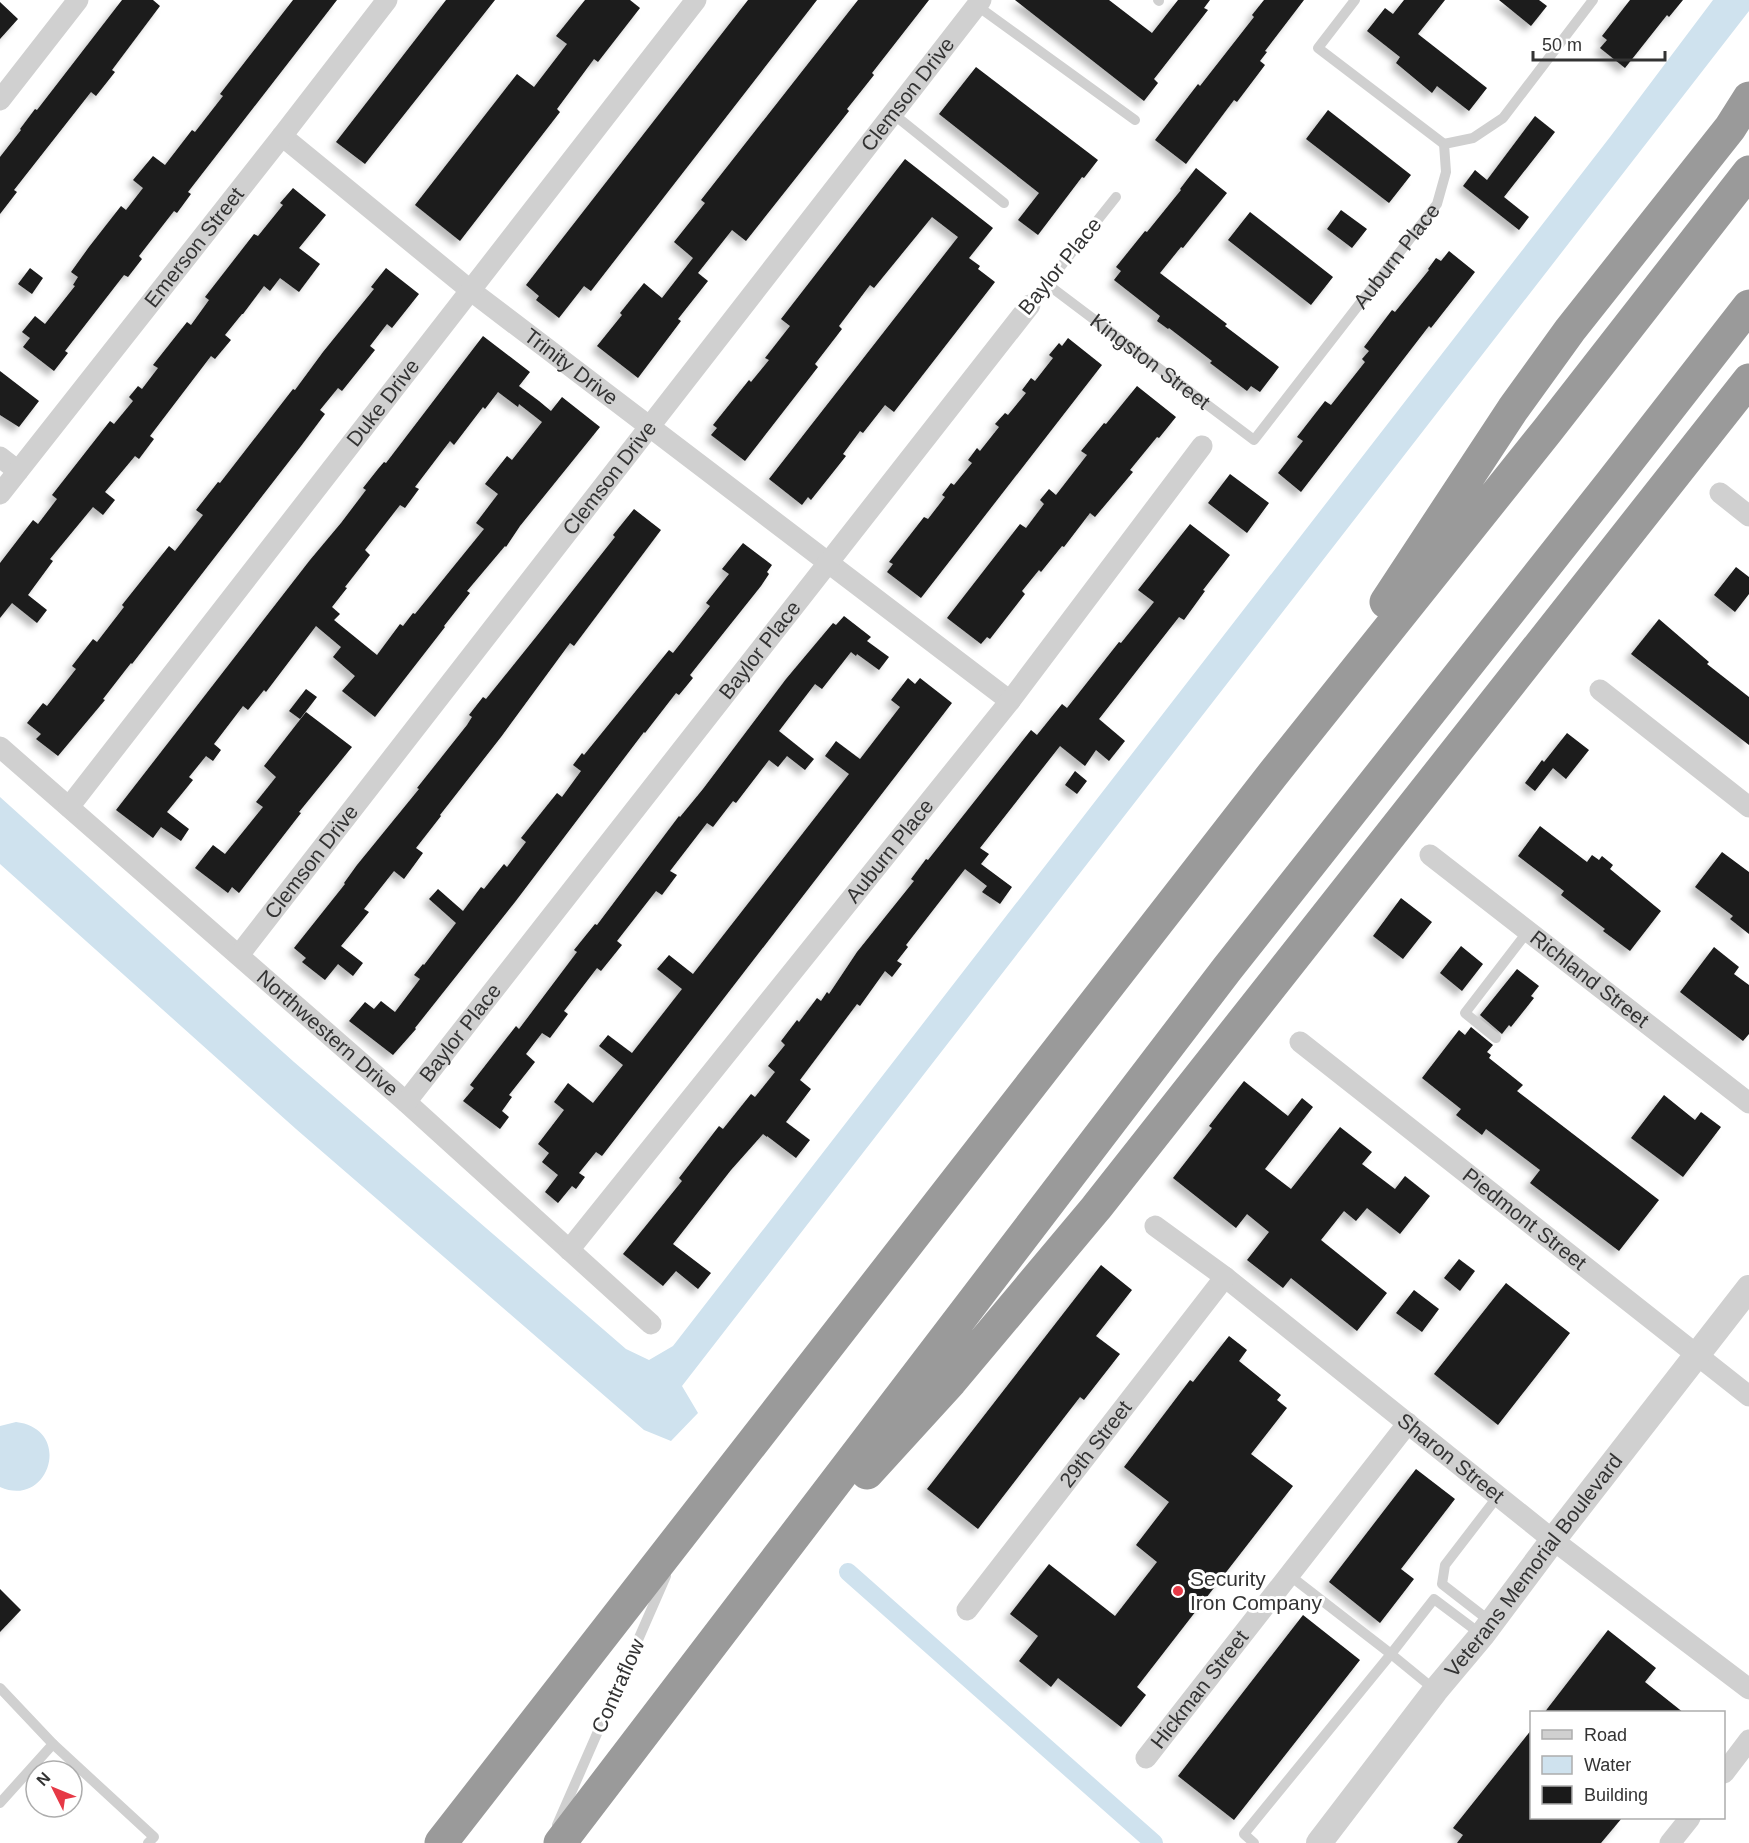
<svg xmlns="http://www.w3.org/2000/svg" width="1749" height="1843" viewBox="0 0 1749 1843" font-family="Helvetica,sans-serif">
	<defs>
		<filter id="shadow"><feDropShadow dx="-5.5" dy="5.5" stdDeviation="3" flood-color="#0004"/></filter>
	</defs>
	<rect width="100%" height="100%" fill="#fff"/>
	<!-- water -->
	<path fill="#cfe2ee" d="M1713,0H1749V11L682,1386L698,1413L671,1441L644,1430L296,1129L0,864V797L294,1062L626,1349L649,1360L673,1346L1610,137Z
		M16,1422C74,1429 49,1509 0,1487V1426Z"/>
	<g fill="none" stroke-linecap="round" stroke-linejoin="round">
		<!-- canal -->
		<path stroke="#cfe2ee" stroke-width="18" d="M848,1572L1154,1843"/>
	</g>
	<!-- building -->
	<path fill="#1a1a1a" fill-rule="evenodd" filter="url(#shadow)" d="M122,0H153L160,6L112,70L115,72L96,96L91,92L14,190L17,192L0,214V157L21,130L20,129L35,109L37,110Z
		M293,0H337L188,192L191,194L177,213L174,211L139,256L142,259L128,277L124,275L65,351L68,353L54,371L23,347L30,338L22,332L35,316L45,324L75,286L73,285L78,277L71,272L89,247L121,206L126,210L143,188L133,180L153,156L165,165L192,130L195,132L223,96L220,94Z
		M446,0H495L365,164L336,142Z
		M585,0H630L640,8L598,62L594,59L557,109L560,112L460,241L415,205L517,74L534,87L567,44L556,36Z
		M748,0H817L591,291L584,286L559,318L536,300L539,296L526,285Z
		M858,0H929L872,73L874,75L847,109L849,111L746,241L732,230L698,273L708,281L678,319L681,321L638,378L597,346L622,315L620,313L644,283L662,298L693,258L674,242L705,203L701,200Z
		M1015,0H1109L1152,33L1178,0H1210L1204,8L1208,10L1154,79L1158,83L1144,101Z
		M1264,0H1304L1265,51L1267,52L1260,61L1265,65L1237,102L1234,100L1186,164L1155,140L1198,84L1200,86L1254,17L1252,15Z
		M1404,0H1445L1418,34L1487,88L1469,111L1437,86L1432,93L1396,63L1400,57L1367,31L1385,8L1393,14Z
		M1499,0H1539L1547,6L1531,26Z
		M1630,0H1683L1669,17L1667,15L1625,68L1600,48L1607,40L1602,36Z
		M0,2L18,19L0,39Z
		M976,67L1098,160L1084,178L1082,177L1038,235L1018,220L1039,193L939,114Z
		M1328,110L1411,175L1389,203L1306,139Z
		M1535,116L1555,132L1504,197L1529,217L1519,230L1463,186L1475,170L1487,180Z
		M905,159L993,228L969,258L980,266L978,269L995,282L894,412L885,405L863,433L860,431L843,454L846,456L811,500L808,497L802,505L769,479L958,237L932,217L874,288L870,285L839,326L842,329L815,364L818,367L745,461L711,435L717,428L713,425L749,380L751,382L769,360L765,358L790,326L781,319Z
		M1196,168L1227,193L1183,248L1181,247L1160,273L1227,324L1225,326L1279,367L1260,392L1251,386L1247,391L1210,363L1212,361L1169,328L1168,329L1157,321L1160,316L1114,280L1121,271L1116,267L1145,231L1147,232L1181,190L1180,189Z
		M293,188L326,215L299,248L320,264L299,292L280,278L270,291L264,286L243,314H242L225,335L231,340L215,359L211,356L150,436L154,439L139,459L135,456L105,492L115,500L103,515L93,507L50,559L53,561L28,595L47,610L37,623L12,603L0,618V563L33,520L38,524L57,499L52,495L110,421L114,424L133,401L129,397L138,386L142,389L158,368L153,365L187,322L191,325L209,300L205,297L254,234L258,236L283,205L280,203Z
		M1341,210L1367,229L1352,248L1327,229Z
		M1250,212L1333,277L1311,305L1228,240Z
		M1449,251L1475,272L1431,328L1429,326L1301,492L1278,473L1303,441L1297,437L1325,401L1331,405L1365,362L1362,359L1369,351L1364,347L1392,310L1395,312L1429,270L1428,269L1436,258L1441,261Z
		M30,268L43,278L32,294L18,284Z
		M386,268L419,294L392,328L387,324L370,346L375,350L342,391L338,388L320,410L325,414L301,446L132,664L131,663L103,699L105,700L58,756L36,739L41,734L27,723L43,703L47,706L76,669L72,666L93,639L97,642L124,607L122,605L169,546L175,551L203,515L196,510L218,482L220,483L293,389L295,390L323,352L374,289L371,287Z
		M483,336L530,372L519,386L539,401L551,411L562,397L600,427L520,526L506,547L505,546L467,591L470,593L444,626L445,627L375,717L342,691L355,676L333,657L341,647L316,626L266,692L264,690L248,710L243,706L214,744L221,750L213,761L206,756L189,777L193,780L167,812L189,829L181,841L161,827L153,838L116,810L310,560L341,523L366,490L363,488L378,469L384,462L386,463ZM498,392L518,407L519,404L542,422L512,460L507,456L485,484L498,494L476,523L484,529L415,614L413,613L403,626L400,624L377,655L334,620L340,614L332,607L347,588L345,587L370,555L365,550L400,505L405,508L419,489L415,487L450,441L454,445L483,407L485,409Z
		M1068,338L1102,365L921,598L887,572L893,564L889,562L924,517L928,519L945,497L942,495L951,483L954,485L972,463L968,460L977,448L980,451L999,427L995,424L1005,413L1008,415L1026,393L1022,390L1031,378L1035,381L1053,358L1049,355L1059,343L1062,346Z
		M0,371L39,401L19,427L0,415Z
		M1137,386L1176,417L1159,438L1157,437L1130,470L1133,472L1095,517L1090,513L1064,547L1062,546L1041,572L1039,570L1022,591L1025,594L990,639L987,637L981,644L947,618L1020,524L1026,528L1044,504L1040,500L1049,489L1056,495L1087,455L1081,451L1104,423L1106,424Z
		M1230,474L1269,503L1247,533L1208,503Z
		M634,509L661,530L574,646L570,643L501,737L440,815L441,816L416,848L423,853L404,879L394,871L364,909L369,912L341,946L363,963L353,976L338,964L325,980L302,962L306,958L294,948L345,884L344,883L357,865L419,789L417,788L467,725L472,717L469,715L483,697L486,699L536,637L615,537L613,535Z
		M1190,524L1230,555L1203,590L1205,591L1184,620L1179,617L1099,719L1125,741L1109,761L1096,750L1085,766L1060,746L980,848L989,854L981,864L1012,887L1000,904L982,892L987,886L965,869L906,945L908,947L897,961L902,964L892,977L885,971L860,1006L857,1004L800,1080L811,1089L786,1122L810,1140L796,1158L767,1136V1137L763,1134L731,1170L673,1244L711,1273L698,1289L676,1271L663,1286L623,1254L682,1181L679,1178L719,1126L723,1129L751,1094L755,1097L775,1072L768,1066L785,1045L781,1041L797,1020L799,1022L817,998L821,1001L827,992L829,994L857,952L914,881L911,879L926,859L928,860L1031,730L1037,735L1062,704L1067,708L1119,642L1121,643L1154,602L1138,590Z
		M743,543L772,565L767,572L769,574L761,586L690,675L693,678L679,695L676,693L645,733L644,732L515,902L415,1028L416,1029L393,1055L349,1021L365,1002L374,1009L381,1001L395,1012L420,979L414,975L423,964L424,965L456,923L429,899L438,889L463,911L481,887L484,889L504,864L507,867L526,842L521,838L557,793L562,797L581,771L573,765L582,753L584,755L669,650L673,653L710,606L706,603L729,574L722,569Z
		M1736,567L1749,577V594L1735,612L1714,595Z
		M844,616L871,637L867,641L889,657L879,670L857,654L856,656L851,652L822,689L815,684L779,731L814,759L805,770L787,756L778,767L769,760L736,803L733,801L713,827L707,823L670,871L677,875L662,895L656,891L617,941L622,945L601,971L597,968L564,1011L568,1014L550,1038L542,1033L526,1054L535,1062L509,1095L512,1097L502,1111L509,1117L500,1129L463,1101L474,1088L470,1085L516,1026L519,1029L577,952L574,950L595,924L597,925L679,816L680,817L703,789L786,679L833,623L836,625Z
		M1659,619L1709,662L1707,664L1749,697V745L1631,654Z
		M908,678L915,684L920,678L952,703L602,1156L596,1152L579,1173L585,1177L576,1189L572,1186L558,1203L545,1192L558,1175L542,1162L549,1153L538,1144L564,1110L554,1102L568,1083L593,1103L623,1065L599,1046L608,1035L632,1053L682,989L657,969L669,955L693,974L849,774L825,756L836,741L860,759L900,707L891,700Z
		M306,689L317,697L300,719L289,711Z
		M306,712L352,747L299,812L301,813L239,893L232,887L228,893L195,868L213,845L225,854L263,807L256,802L276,777L264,766Z
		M1567,733L1589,750L1566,779L1553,768L1535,791L1525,783L1542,760L1544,762Z
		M1075,771L1087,781L1077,794L1065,785Z
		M1540,826L1587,862L1592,855L1599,860L1602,856L1613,865L1610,869L1661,911L1630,951L1603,931L1605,929L1561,895L1564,891L1518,856Z
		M1722,852L1749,872V934L1730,919L1733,916L1695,887Z
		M1401,898L1432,922L1403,959L1373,936Z
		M1461,946L1483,964L1462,991L1440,973Z
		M1714,947L1739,967L1734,974L1749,985V1034L1743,1041L1680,992Z
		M1517,969L1539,986L1531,996L1534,998L1511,1027L1509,1025L1502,1034L1480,1015Z
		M1471,1027L1493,1045L1487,1052L1491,1055L1489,1058L1523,1085L1517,1091L1659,1200L1619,1251L1530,1183L1540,1170L1486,1129L1482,1135L1456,1115L1461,1109L1422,1078L1459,1030L1465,1035Z
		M1244,1081L1288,1116L1302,1098L1313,1107L1265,1169L1291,1189L1340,1127L1372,1152L1362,1164L1395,1189L1405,1176L1430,1196L1400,1234L1367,1208L1356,1221L1344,1211L1321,1240L1387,1293L1357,1331L1291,1278L1283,1288L1247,1260L1269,1232L1247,1214L1236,1228L1173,1178L1212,1128L1209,1126Z
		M1664,1095L1695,1120L1701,1112L1721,1127L1683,1177L1631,1138Z
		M1459,1259L1475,1271L1460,1291L1444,1278Z
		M1101,1265L1132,1290L1096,1336L1120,1354L1084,1400L1080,1397L978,1529L927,1489Z
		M1506,1283L1570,1333L1498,1425L1434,1374Z
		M1414,1290L1439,1309L1422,1332L1396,1313Z
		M1229,1336L1247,1350L1239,1361L1281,1395L1277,1400L1287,1408L1251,1454L1293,1486L1137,1687L1146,1695L1121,1727L1058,1678L1051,1687L1019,1661L1038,1636L1010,1614L1049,1564L1115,1616L1157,1562L1136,1545L1169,1502L1124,1467L1190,1380L1193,1382Z
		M1416,1469L1455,1499L1401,1569L1414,1579L1380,1623L1329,1582Z
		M0,1589L21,1610L0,1632Z
		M1303,1615L1360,1660L1234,1820L1178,1776Z
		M1608,1630L1656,1668L1645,1682L1684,1713H1544Z
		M1532,1729V1818H1622L1601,1843H1457L1463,1835L1453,1828Z"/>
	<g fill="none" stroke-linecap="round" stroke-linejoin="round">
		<!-- service -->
		<g stroke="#d0d0d0" stroke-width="10">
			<path d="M1158,0L1159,1"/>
			<path d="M1355,0L1318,48L1444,144"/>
			<path d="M976,5L1135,120"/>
			<path d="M892,113L1004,203"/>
			<path id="s1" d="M1047,284L1254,440L1437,204L1446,172L1444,144L1473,138L1503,118L1593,0"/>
			<path d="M1030,305L1116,197"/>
			<path d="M1496,1038L1465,1013L1528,931"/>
			<path d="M1289,1575L1391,1654L1435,1690"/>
			<path d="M1491,1622L1442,1584L1445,1565L1498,1496"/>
			<path d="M0,1688L53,1744L154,1837L148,1843"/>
			<path d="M0,1803L53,1744"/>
			<path d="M557,1825L666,1576"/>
			<path d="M1254,1843L1244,1834L1391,1654L1434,1599L1482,1635"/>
		</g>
		<!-- minor -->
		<g stroke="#d0d0d0" stroke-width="21">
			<path d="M0,100L78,0"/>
			<path id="s2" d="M282,136L470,290L1010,701"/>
			<path d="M0,457L18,471"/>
			<path d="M1720,493L1749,516"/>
			<path id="s3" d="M0,494L282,136L387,0"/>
			<path d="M1600,690L1749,807"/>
			<path id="s4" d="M0,747L406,1102L651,1324"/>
			<path id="s5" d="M69,807L696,0"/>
			<path id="s6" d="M1430,855L1749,1103"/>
			<path id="s7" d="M239,955L981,0"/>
			<path id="s8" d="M1300,1042L1749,1396"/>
			<path id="s9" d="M406,1102L1030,305"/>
			<path id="s10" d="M1155,1226L1225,1277L1553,1540L1749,1689"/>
			<path id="s11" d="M569,1250L1010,701L1202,446"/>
			<path id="s12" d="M967,1610L1225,1277"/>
			<path id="s13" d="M1146,1758L1408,1423"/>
			<path d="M1724,1773L1749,1740"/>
			<path d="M1670,1843L1690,1818"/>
		</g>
		<!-- tertiary -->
		<path stroke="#d0d0d0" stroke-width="26" id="s14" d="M1319,1843L1435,1691L1482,1635L1553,1540L1749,1288"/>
		<!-- motorway -->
		<path stroke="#9a9a9a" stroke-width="33" d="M1386,602L1513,409L1570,330L1730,128L1749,98
			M867,1473L951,1381L1096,1208L1749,380
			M441,1843L1273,774L1547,431L1749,172
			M560,1843L1227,969L1611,483L1749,306"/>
	</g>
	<!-- markers -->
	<circle fill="#e63946" stroke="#fff" stroke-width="2" cx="1178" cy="1591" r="6"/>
	<g text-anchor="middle" stroke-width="6" stroke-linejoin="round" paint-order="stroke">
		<!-- street labels -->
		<g font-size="21" fill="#333" stroke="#fff">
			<text dy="7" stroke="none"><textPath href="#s7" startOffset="1090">Clemson Drive</textPath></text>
			<text dy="7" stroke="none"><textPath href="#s3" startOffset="314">Emerson Street</textPath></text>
			<text dy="7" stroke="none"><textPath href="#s1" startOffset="492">Auburn Place</textPath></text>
			<text transform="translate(1060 266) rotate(-51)" y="7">Baylor Place</text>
			<text dy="7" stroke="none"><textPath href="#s1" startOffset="129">Kingston Street</textPath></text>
			<text dy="7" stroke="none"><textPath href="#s2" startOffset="370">Trinity Drive</textPath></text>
			<text dy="7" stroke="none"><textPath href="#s5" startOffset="512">Duke Drive</textPath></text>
			<text dy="7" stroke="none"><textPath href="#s7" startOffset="604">Clemson Drive</textPath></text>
			<text dy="7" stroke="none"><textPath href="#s9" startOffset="574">Baylor Place</textPath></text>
			<text dy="7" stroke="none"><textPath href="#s11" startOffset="512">Auburn Place</textPath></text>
			<text dy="7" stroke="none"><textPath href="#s7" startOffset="118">Clemson Drive</textPath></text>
			<text dy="7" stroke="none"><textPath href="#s6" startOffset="202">Richland Street</textPath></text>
			<text dy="7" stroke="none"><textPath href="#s9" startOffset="88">Baylor Place</textPath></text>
			<text dy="7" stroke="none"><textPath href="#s4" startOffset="435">Northwestern Drive</textPath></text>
			<text dy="7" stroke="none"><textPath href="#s8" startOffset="286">Piedmont Street</textPath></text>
			<text dy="7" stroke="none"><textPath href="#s12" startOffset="210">29th Street</textPath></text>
			<text dy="7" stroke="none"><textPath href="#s10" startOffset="376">Sharon Street</textPath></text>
			<text dy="7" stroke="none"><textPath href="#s14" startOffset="351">Veterans Memorial Boulevard</textPath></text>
			<text transform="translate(618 1686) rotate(-66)" y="7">Contraflow</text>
			<text dy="7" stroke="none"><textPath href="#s13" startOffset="87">Hickman Street</textPath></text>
		</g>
		<!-- poi labels -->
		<g font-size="21" fill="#333" stroke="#fff" text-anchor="start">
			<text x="1190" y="1586">Security<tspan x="1190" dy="24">Iron Company</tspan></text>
		</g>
	</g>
	<!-- legend -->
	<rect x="1530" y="1711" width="195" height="108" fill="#ffffff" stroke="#adadad" stroke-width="1.5"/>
	<rect x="1542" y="1730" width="30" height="9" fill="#d0d0d0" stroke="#adadad" stroke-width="1.5"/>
	<text x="1584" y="1741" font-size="18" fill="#333333">Road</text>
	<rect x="1542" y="1756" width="30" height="18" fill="#cfe2ee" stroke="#adadad" stroke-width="1.5"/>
	<text x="1584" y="1771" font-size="18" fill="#333333">Water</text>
	<rect x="1542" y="1786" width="30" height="18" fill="#1a1a1a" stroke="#adadad" stroke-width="1.5"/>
	<text x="1584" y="1801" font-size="18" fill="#333333">Building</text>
	<!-- north arrow -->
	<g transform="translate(54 1789) rotate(313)"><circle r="28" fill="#ffffff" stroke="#adadad" stroke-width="1.5"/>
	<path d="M0-4.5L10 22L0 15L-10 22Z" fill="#e63946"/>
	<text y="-9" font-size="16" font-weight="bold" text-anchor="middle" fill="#333333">N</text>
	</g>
	<!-- scale -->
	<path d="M1533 51v9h132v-9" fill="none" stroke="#333333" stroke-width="3"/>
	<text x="1542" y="51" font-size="18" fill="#333333" stroke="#ffffff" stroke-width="4.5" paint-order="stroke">50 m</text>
</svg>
